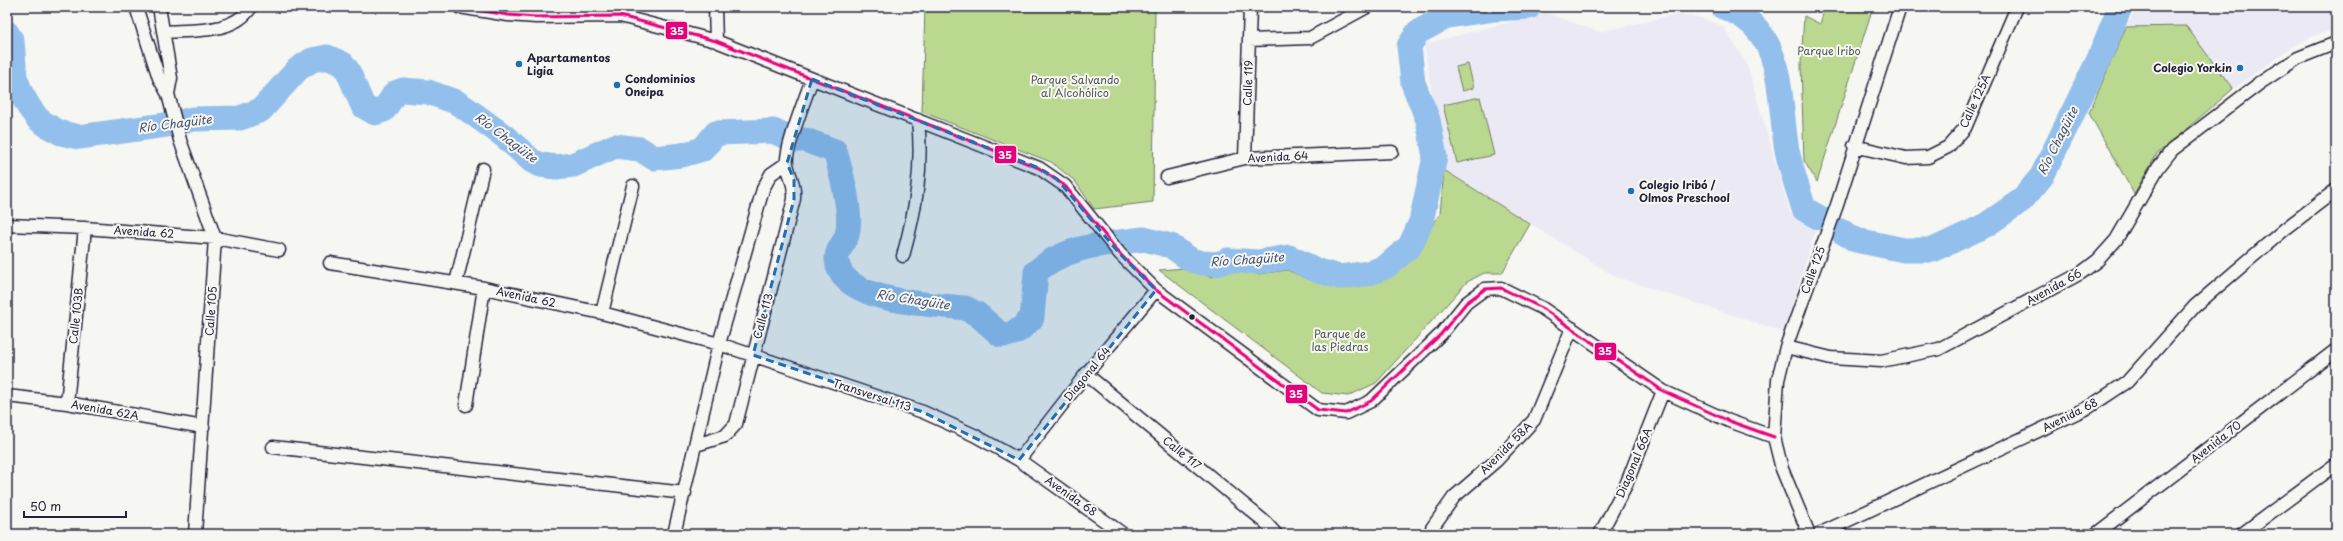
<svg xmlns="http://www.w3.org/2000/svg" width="2343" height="541" viewBox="0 0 2343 541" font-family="'Playpen Sans',sans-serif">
	<rect width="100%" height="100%" fill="#f6f6f2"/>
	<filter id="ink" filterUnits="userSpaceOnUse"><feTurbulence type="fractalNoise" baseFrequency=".025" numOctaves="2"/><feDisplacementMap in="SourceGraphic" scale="8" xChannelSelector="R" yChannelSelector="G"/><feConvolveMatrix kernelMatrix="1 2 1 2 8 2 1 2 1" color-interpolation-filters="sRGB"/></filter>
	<g filter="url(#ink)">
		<!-- built -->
		<path fill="#ebeaf4" d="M2138,7H2336V29L2311,37L2292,47L2233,89L2186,26L2126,27Z
			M1546,13L1599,32L1678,14L1701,18L1723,26L1747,64L1790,213L1817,225L1784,332L1616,277L1444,170L1424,44Z"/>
		<!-- green -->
		<path fill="#bbd890" stroke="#6e7d66" d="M925,7H1155L1153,202L1094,209L1075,181L1051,162L922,112Z
			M1825,7H1873L1817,182L1804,161L1801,63L1804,16L1820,24Z
			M2186,26L2233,89L2157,154L2134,194L2089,113L2126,27Z
			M1468,64L1474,88L1462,91L1456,67Z
			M1480,97L1494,155L1457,163L1443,105Z
			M1444,170L1530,224L1502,273H1484L1467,282L1376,383L1348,396L1322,393L1159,270L1186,268L1211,277L1228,271L1259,274L1287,270L1315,282L1346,288L1379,280L1417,248L1440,214Z"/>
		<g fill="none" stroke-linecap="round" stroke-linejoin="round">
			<!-- river -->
			<path stroke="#93bfec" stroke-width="25" d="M1723,7C1787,29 1777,95 1787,150C1791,170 1798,189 1804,209L1820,218
				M7,33L12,41L15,77L21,93L29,107L38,119L48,126L61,133L79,137L166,125L193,119L240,118L261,110L298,69L312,60L327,57L343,64L348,71L363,106L375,113L384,110L395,93L403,90L428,92L456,102L471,112L504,136L532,161L541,165L556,167L573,165L615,146L640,149L654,158L682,155L703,149L716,133L773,131L793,140H805L835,151C841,172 853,213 847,235C844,244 836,250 837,260C840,303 933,304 965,308L977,314L1001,335C1015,336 1023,327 1032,318L1036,272C1066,245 1106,244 1144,239L1130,241
				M1841,231L1856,240L1904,250H1933L1986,225L2022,200L2042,176L2099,59L2120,7
				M1144,239L1171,246L1191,260L1202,263L1217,264L1228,260L1258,262L1289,257L1318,271L1340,277L1370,273L1387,266L1410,246L1421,222L1435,157L1428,120L1413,83L1409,46L1418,32L1448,16L1495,9L1529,7"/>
			<!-- minor casing -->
			<g stroke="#22223b" stroke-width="15">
				<path id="minor" d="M136,7L159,78L168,94L180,140L215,238L195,534
					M159,7L171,78L168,94
					M459,7L508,15L536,17L620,16L716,41L1039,168L1065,186L1120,254L1156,290L1318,410L1346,413L1371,401L1441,334L1466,303L1485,289L1501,288L1542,308L1663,391L1729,421L1774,437
					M715,7L716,41
					M164,32C192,30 234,34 251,7
					M1249,40L1310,38L1367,7
					M1854,146L1906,158L1928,157L1948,147L1965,128L2017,7
					M1245,158L1250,7
					M1167,177L1245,158L1392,152
					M7,225L85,228L215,238L279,250
					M903,256C916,209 923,169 918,120
					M330,263L484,288L602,313L719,344L923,412L974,435L1019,460L1123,534
					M456,283L483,169
					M602,313L633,186
					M1786,347L1831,358L1881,361L1939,349L2081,273L2098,260L2116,240L2158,168L2172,150L2260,83L2298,58L2336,43
					M1086,374L1265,522L1276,534
					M7,396L67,403L203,427
					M67,403L85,228
					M466,405L484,288
					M696,445L725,436L736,424L794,199C795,182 790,179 787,164C784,151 807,94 812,79
					M273,447L685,493
					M1019,460L1086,374L1156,290
					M674,534L719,344L763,189L771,174L787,163
					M1431,534L1432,528L1454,497L1497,460L1534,420L1572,328
					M1600,534L1626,485L1663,391
					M1809,534L1782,469L1774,437L1778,380L1786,347L1837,205L1900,7
					M1819,534L2089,407L2127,382L2195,306L2285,229L2336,190
					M2096,534L2336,350
					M2242,534L2336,464"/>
			</g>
			<!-- minor -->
			<use href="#minor" stroke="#f6f6f2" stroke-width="12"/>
			<!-- bus-1 casing -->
			<g stroke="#f6f6f2" stroke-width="6">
				<path id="bus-1" d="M459,7L508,15L536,17L620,16L716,41L1039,168L1065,186L1120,254L1156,290L1318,410L1346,413L1371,401L1441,334L1466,303L1485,289L1501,288L1542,308L1663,391L1729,421L1774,437"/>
			</g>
			<!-- bus-1 -->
			<use href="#bus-1" stroke="#e5007d" stroke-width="3"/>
		</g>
	</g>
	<!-- marked area -->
	<path fill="#1f6fb2" fill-opacity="0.2" stroke="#1f6fb2" stroke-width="3" stroke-dasharray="8 5" stroke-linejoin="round" d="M812,79L1039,168L1057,179L1120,254L1156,290L1019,460L923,412L753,355L794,199V180L787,163Z"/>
	<!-- markers -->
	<g fill="#1f6fb2" stroke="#f6f6f2" stroke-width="1.5">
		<circle cx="519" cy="64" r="4"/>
		<circle cx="2240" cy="68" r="4"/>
		<circle cx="617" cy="85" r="4"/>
		<circle cx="1631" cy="191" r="4"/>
	</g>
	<circle fill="#22223b" stroke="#f6f6f2" stroke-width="1.5" cx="1192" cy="317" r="3.5"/>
	<g text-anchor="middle" stroke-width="4" stroke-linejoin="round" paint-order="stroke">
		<!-- park labels -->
		<g font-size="11" fill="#505954" stroke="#f6f6f2">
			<text x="1829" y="55">Parque Iribo</text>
			<text x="1075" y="84">Parque Salvando<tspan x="1075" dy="13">al Alcohólico</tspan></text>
			<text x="1340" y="338">Parque de<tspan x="1340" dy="13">las Piedras</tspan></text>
		</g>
		<!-- poi labels -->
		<g font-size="11" font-weight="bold" fill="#22223b" stroke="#f6f6f2" text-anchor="start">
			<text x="527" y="62">Apartamentos<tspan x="527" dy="13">Ligia</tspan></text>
			<text x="2232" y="72" text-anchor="end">Colegio Yorkin</text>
			<text x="625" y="83">Condominios<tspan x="625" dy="13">Oneipa</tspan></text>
			<text x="1639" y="189">Colegio Iribó /<tspan x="1639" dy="13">Olmos Preschool</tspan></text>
		</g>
		<!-- street labels -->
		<g font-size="11" fill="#22223b" stroke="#f6f6f2">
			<text transform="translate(1248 83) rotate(-88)" y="4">Calle 119</text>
			<text transform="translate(1975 101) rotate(-65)" y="4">Calle 125A</text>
			<text transform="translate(1278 157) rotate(-3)" y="4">Avenida 64</text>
			<text transform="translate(144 232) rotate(4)" y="4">Avenida 62</text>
			<text transform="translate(1813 270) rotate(-70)" y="4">Calle 125</text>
			<text transform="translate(2054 287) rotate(-29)" y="4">Avenida 66</text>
			<text transform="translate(526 297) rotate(12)" y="4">Avenida 62</text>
			<text transform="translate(211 311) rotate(-86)" y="4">Calle 105</text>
			<text transform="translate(76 316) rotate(-84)" y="4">Calle 103B</text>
			<text transform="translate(763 316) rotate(-75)" y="4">Calle 113</text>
			<text transform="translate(1087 374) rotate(-51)" y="4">Diagonal 64</text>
			<text transform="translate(872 395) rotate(18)" y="4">Transversal 113</text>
			<text transform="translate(105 410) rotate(10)" y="4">Avenida 62A</text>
			<text transform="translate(2070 415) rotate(-27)" y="4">Avenida 68</text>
			<text transform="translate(2216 442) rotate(-38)" y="4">Avenida 70</text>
			<text transform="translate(1506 448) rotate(-45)" y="4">Avenida 58A</text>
			<text transform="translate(1182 453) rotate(39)" y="4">Calle 117</text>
			<text transform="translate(1634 463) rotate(-67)" y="4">Diagonal 66A</text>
			<text transform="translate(1071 496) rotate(35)" y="4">Avenida 68</text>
		</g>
		<!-- water labels -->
		<g font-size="12" font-style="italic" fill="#445170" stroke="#f6f6f2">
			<text transform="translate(175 124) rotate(-7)" y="4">Río Chagüite</text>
			<text transform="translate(506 138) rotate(37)" y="4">Río Chagüite</text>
			<text transform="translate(2058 141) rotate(-63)" y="4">Río Chagüite</text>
			<text transform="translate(1247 260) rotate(-4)" y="4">Río Chagüite</text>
			<text transform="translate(913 300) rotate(9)" y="4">Río Chagüite</text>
		</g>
	</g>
	<g stroke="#f6f6f2" stroke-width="1.5">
		<rect x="665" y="21" width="23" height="19" rx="4" fill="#e5007d"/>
		<rect x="994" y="145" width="23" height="19" rx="4" fill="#e5007d"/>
		<rect x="1594" y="342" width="23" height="19" rx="4" fill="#e5007d"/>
		<rect x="1285" y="384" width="23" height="20" rx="4" fill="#e5007d"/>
	</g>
	<g font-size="11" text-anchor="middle" font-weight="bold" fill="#fff">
		<text x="677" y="35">35</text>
		<text x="1005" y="159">35</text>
		<text x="1605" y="355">35</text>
		<text x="1296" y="398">35</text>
	</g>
	<!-- margin -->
	<rect width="2343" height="541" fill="none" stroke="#f6f6f2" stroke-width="24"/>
	<rect x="12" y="12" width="2319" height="517" fill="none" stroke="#22223b" stroke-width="1.5" filter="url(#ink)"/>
	<!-- scale -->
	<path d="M24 511v6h102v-6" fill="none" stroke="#22223b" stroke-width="2"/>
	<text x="30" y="511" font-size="12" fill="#22223b" stroke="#f6f6f2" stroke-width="3" paint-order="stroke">50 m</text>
</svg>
